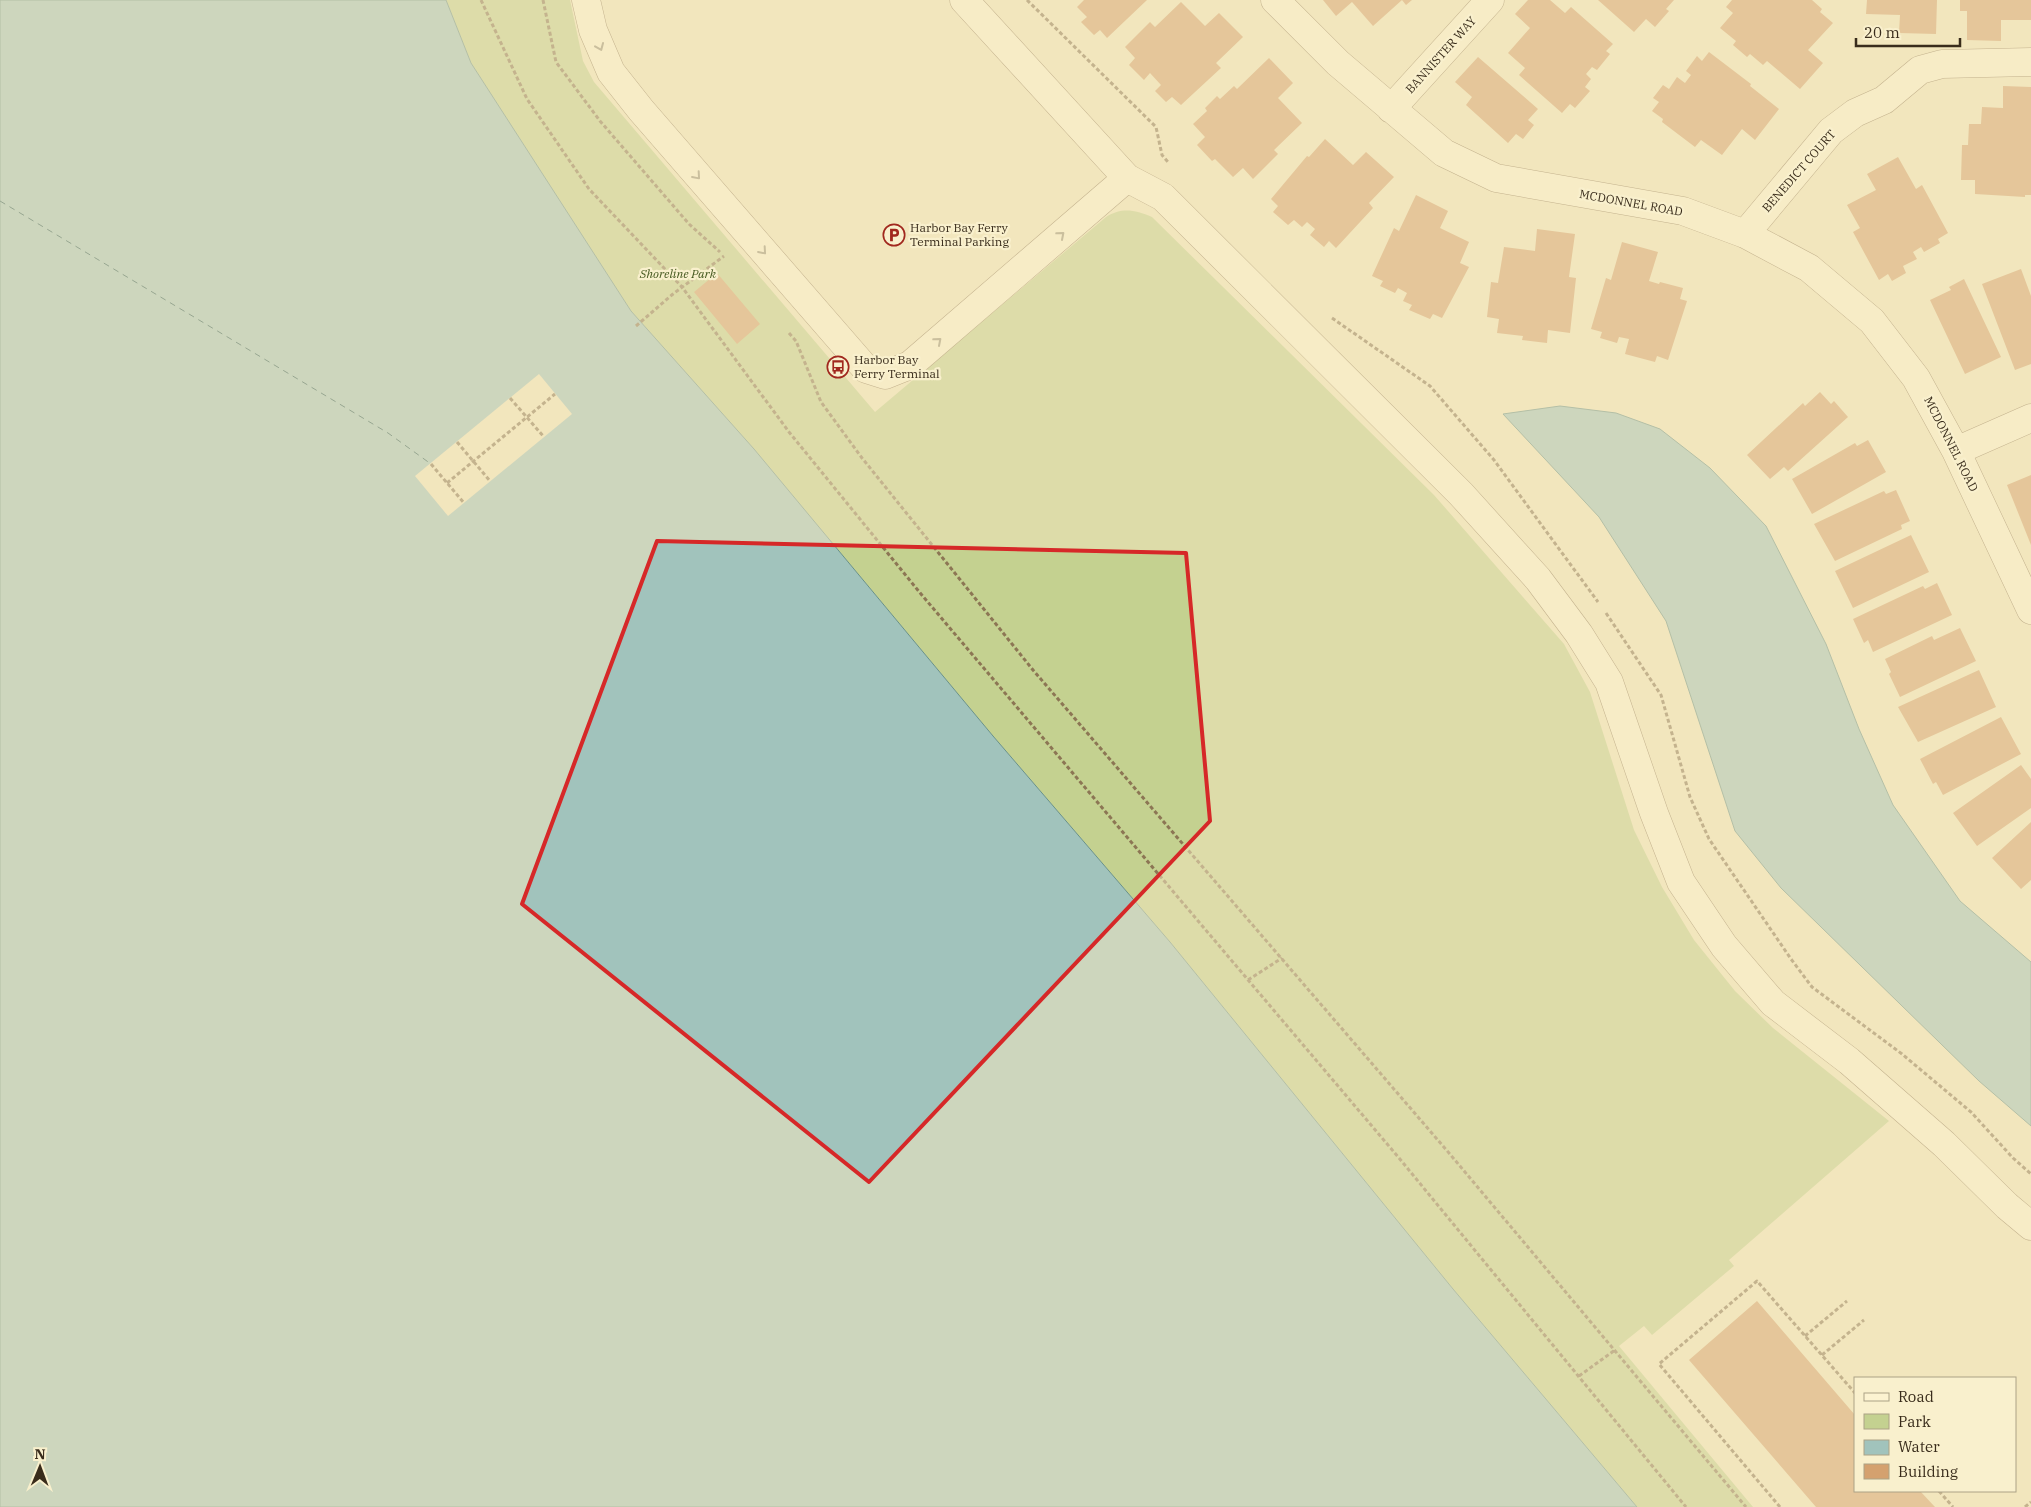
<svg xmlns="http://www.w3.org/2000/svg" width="2031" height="1507" viewBox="0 0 2031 1507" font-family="'IBM Plex Serif',serif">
	<rect width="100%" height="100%" fill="#f2e6bd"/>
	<!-- green -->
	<path fill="#c4d190" d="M446,0H570L583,61L594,82L875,412L1106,217C1122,207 1135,210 1152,217L1434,495L1564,644L1590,692L1634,830L1662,887L1694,940L1735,991L1773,1028L1889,1121L1729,1260L1734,1266L1652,1335L1644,1326L1619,1346L1753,1507H1637L1453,1289L1170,942L993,736L754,449L631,311L471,63Z"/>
	<!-- water -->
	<path fill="#a1c3bc" stroke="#68918a" d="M0,0H446L471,63L631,311L754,449L993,736L1170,942L1453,1289L1637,1507H0Z
		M1560,406L1616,413L1660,429L1710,468L1766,526L1826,644L1859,729L1893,805L1960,901L2031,962V1126L1979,1081L1781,888L1735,831L1666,621L1599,517L1503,414Z"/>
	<!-- pier -->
	<path fill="#f2e6bd" d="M539,374L572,414L448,516L415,476Z"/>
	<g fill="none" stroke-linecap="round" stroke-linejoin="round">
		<!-- ferry -->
		<path stroke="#285a5b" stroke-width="1" stroke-dasharray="6 5" stroke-linecap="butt" d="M0,201L388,433L431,464"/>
	</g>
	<!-- building -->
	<path fill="#d4a16f" d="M1084,0H1147L1107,38L1100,30L1094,35L1081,22L1087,17L1077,7Z
		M1323,0H1412L1406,5L1402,0L1373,26L1352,2L1336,16Z
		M1528,0H1550L1565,13L1571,7L1613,44L1606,51L1610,54L1597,70L1592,67L1586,74L1591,79L1585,87L1590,91L1575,108L1570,104L1562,113L1519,75L1525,68L1508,53L1530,28L1515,14Z
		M1598,0H1674L1666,9L1669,11L1655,27L1646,19L1634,32Z
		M1732,0H1812L1822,9L1820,12L1833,23L1808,50L1823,63L1800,89L1767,61L1763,65L1750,54L1747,57L1733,45L1736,41L1720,28L1733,13L1726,7Z
		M1867,0H1937L1936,34L1899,33L1900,15L1866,14Z
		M1960,0H2031V20H2001V41L1967,40V11H1960Z
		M1181,2L1205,26L1219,13L1243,37L1216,63L1221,68L1181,105L1172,97L1166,102L1155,91L1161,85L1150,73L1144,80L1129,65L1135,58L1125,47L1150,22L1155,27Z
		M1709,52L1751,84L1750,86L1779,109L1755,140L1742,129L1722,155L1701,140L1695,147L1662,122L1663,119L1652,111L1659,102L1653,98L1663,85L1669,89L1677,77L1685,83L1691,75L1686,71L1697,56L1702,61Z
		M1478,57L1538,109L1528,120L1534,125L1523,139L1516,134L1508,143L1466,105L1472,97L1455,82Z
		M1269,58L1293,83L1278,98L1302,123L1274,150L1278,154L1253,179L1243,168L1233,177L1215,159L1212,161L1197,145L1205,137L1193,124L1207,111L1205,108L1217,96L1220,99L1234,86L1237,89Z
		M2003,86L2031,87V195H2025V197L1975,194V180H1961L1962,145H1968L1969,124H1981L1982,107L2003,108Z
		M1325,139L1353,165L1366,152L1394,177L1369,203L1373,208L1336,248L1329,241L1324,247L1310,235L1315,229L1307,222L1302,227L1294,220L1288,225L1273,212L1278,206L1271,199L1307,156L1309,157Z
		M1898,157L1916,189L1922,185L1948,233L1938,239L1940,243L1924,252L1921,247L1913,252L1917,259L1903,266L1906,273L1892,281L1888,274L1879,280L1853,232L1860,228L1847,205L1876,190L1867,174Z
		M1416,195L1448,211L1440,228L1469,242L1460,263L1469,267L1442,318L1433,314L1430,319L1409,310L1412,305L1403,301L1407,293L1398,288L1395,293L1380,286L1383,281L1372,276L1394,228L1399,231Z
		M1537,229L1575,234L1569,277L1576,278L1570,333L1548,330L1547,343L1522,340L1523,336L1497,333L1499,319L1487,317L1491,282L1498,283L1504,247L1535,251Z
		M1622,242L1658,252L1649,281L1659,284L1660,282L1683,288L1680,299L1687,301L1668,360L1657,356L1655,362L1625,354L1629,339L1619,337L1617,343L1600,338L1602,332L1591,329L1606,278L1611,280Z
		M2021,269L2031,296V364L2015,370L1982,284Z
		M717,273L760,324L737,344L694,292Z
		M1964,279L2001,357L1965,374L1930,300L1951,290L1949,287Z
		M1820,392L1831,404L1834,401L1848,417L1788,471L1784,467L1770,479L1747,455L1803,403L1805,406Z
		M1868,440L1886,472L1812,514L1792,479L1855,443L1857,446Z
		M2031,475V545L2007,485Z
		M1896,490L1910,521L1901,525L1902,529L1835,561L1814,524L1884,491L1886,494Z
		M1911,535L1929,572L1853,608L1835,571Z
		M1937,583L1952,615L1873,652L1868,640L1864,643L1853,619L1923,586L1925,589Z
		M1960,628L1976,661L1900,697L1889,674L1891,672L1885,659L1932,636L1934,640Z
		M1979,670L1996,707L1918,742L1898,707Z
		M2001,717L2021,754L1943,795L1936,782L1933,784L1920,759Z
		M2021,765L2031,779V808L1977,846L1953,813Z
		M2031,822V880L2021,889L1992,858Z
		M1757,1301L1855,1415V1491H1920L1935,1507H1816L1689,1360Z"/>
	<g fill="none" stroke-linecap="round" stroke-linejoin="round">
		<!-- minor casing -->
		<g stroke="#8c7654" stroke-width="29">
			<path id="minor" d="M586,0L593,30L611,72L641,110L866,369L885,375L910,365L1127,178
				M964,0L1127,178L1163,197L1461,494L1538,579L1579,634L1609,682L1654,813L1681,882L1724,946L1773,1003L1849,1061L1944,1144L2007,1206L2031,1226
				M1275,0L1338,63L1444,153L1496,178L1683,211L1745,234L1809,268L1872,321L1916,378L1956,451L2031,610
				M1391,109L1490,0
				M1745,234L1831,131L1855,113L1884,100L1920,70L1942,64L2031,62
				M1956,451L2031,418"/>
		</g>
		<!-- path -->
		<path stroke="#8c7654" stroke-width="3" stroke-dasharray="4 2.5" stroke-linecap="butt" d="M481,0L527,99L589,189L682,287L789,432L921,594L1399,1158L1686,1507
			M543,0L556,62L600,121L689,224L720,252
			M1027,0L1156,127L1162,155L1168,162
			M1332,318L1430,386L1494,460L1598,602
			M636,326L673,294L724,256
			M789,333L796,341L821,402L862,458L1033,670L1449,1153L1746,1507
			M510,398L544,437
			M457,442L490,481
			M431,464L464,503
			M447,483L555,394
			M1606,613L1661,695L1690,797L1709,839L1791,959L1812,987L1902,1054L1971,1112L2013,1158L2031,1174
			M1248,980L1282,958
			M1805,1336L1847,1301
			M1822,1355L1864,1320
			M1579,1376L1615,1350
			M1939,1491L1953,1507
			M1780,1507L1659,1364L1757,1281L1855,1393
			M2025,1507L2031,1502"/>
		<!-- minor -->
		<use href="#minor" stroke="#fcf3d1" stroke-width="28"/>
	</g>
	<!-- one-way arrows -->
	<defs><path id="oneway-chevron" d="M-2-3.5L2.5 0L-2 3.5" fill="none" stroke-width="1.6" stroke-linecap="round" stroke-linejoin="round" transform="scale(1.25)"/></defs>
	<g stroke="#9a9076">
		<use href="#oneway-chevron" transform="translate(600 47) rotate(67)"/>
		<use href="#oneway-chevron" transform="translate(697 176) rotate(49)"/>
		<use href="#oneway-chevron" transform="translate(1061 235) rotate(-41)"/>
		<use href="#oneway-chevron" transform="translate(763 251) rotate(49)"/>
		<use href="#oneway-chevron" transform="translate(938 341) rotate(-41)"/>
	</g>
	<!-- marked area -->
	<path d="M0 0H2031V1507H0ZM657,541L1186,553L1210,821L869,1182L522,904Z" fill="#f2e6bd" fill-opacity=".55" fill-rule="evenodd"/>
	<path fill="none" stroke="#d62828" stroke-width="4" stroke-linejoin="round" d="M657,541L1186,553L1210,821L869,1182L522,904Z"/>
	<!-- icons -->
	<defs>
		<g id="parking-ring" transform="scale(1.125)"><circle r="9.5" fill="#f9f0cd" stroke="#a1281e" stroke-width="1.5"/><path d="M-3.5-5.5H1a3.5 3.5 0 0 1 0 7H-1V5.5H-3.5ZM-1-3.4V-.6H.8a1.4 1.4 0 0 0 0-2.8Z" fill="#a1281e"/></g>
		<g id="bus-ring" transform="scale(1.125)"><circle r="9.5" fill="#f9f0cd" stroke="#a1281e" stroke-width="1.5"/><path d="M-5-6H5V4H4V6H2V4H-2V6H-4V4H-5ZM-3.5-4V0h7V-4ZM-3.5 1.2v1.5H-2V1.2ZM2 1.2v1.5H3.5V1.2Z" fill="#a1281e"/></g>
	</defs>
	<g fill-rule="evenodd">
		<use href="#parking-ring" x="894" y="235"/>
		<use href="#bus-ring" x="838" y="367"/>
	</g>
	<g text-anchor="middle" stroke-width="4.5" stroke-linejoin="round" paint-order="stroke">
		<!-- street labels -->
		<g font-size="12" fill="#392c1b" stroke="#f9f0cd">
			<text transform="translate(1441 55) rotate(-48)" y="4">BANNISTER WAY</text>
			<text transform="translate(1799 171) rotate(-49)" y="4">BENEDICT COURT</text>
			<text transform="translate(1631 203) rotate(10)" y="4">MCDONNEL ROAD</text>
			<text transform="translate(1951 444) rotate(63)" y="4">MCDONNEL ROAD</text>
		</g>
		<!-- poi labels -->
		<g font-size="12" fill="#392c1b" stroke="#f9f0cd" text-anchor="start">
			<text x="910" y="232">Harbor Bay Ferry<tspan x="910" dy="14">Terminal Parking</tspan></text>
			<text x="854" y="364">Harbor Bay<tspan x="854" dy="14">Ferry Terminal</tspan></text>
		</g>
		<!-- park labels -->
		<g font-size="12" font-style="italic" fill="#45581f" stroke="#f9f0cd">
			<text x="678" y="278">Shoreline Park</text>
		</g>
	</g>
	<!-- legend -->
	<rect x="1854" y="1377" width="162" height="115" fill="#f9f0cd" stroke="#aca286"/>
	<rect x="1864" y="1393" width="25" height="8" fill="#fcf3d1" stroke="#aca286"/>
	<text x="1898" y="1402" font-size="15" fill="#392c1b">Road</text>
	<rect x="1864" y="1414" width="25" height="15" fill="#c4d190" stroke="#aca286"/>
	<text x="1898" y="1427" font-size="15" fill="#392c1b">Park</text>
	<rect x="1864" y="1440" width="25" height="15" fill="#a1c3bc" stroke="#aca286"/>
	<text x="1898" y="1452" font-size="15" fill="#392c1b">Water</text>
	<rect x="1864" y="1464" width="25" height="15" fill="#d4a16f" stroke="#aca286"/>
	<text x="1898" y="1477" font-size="15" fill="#392c1b">Building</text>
	<!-- north arrow -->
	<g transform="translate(40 1467) rotate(1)" stroke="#f9f0cd" stroke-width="4" paint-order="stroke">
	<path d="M0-4L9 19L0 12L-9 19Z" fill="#392c1b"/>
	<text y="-8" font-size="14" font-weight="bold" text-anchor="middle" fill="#392c1b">N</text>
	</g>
	<!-- scale -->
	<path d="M1856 38v8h104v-8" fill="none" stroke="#392c1b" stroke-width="2.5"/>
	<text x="1864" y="38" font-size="15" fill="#392c1b" stroke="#f9f0cd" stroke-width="4" paint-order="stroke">20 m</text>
</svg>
